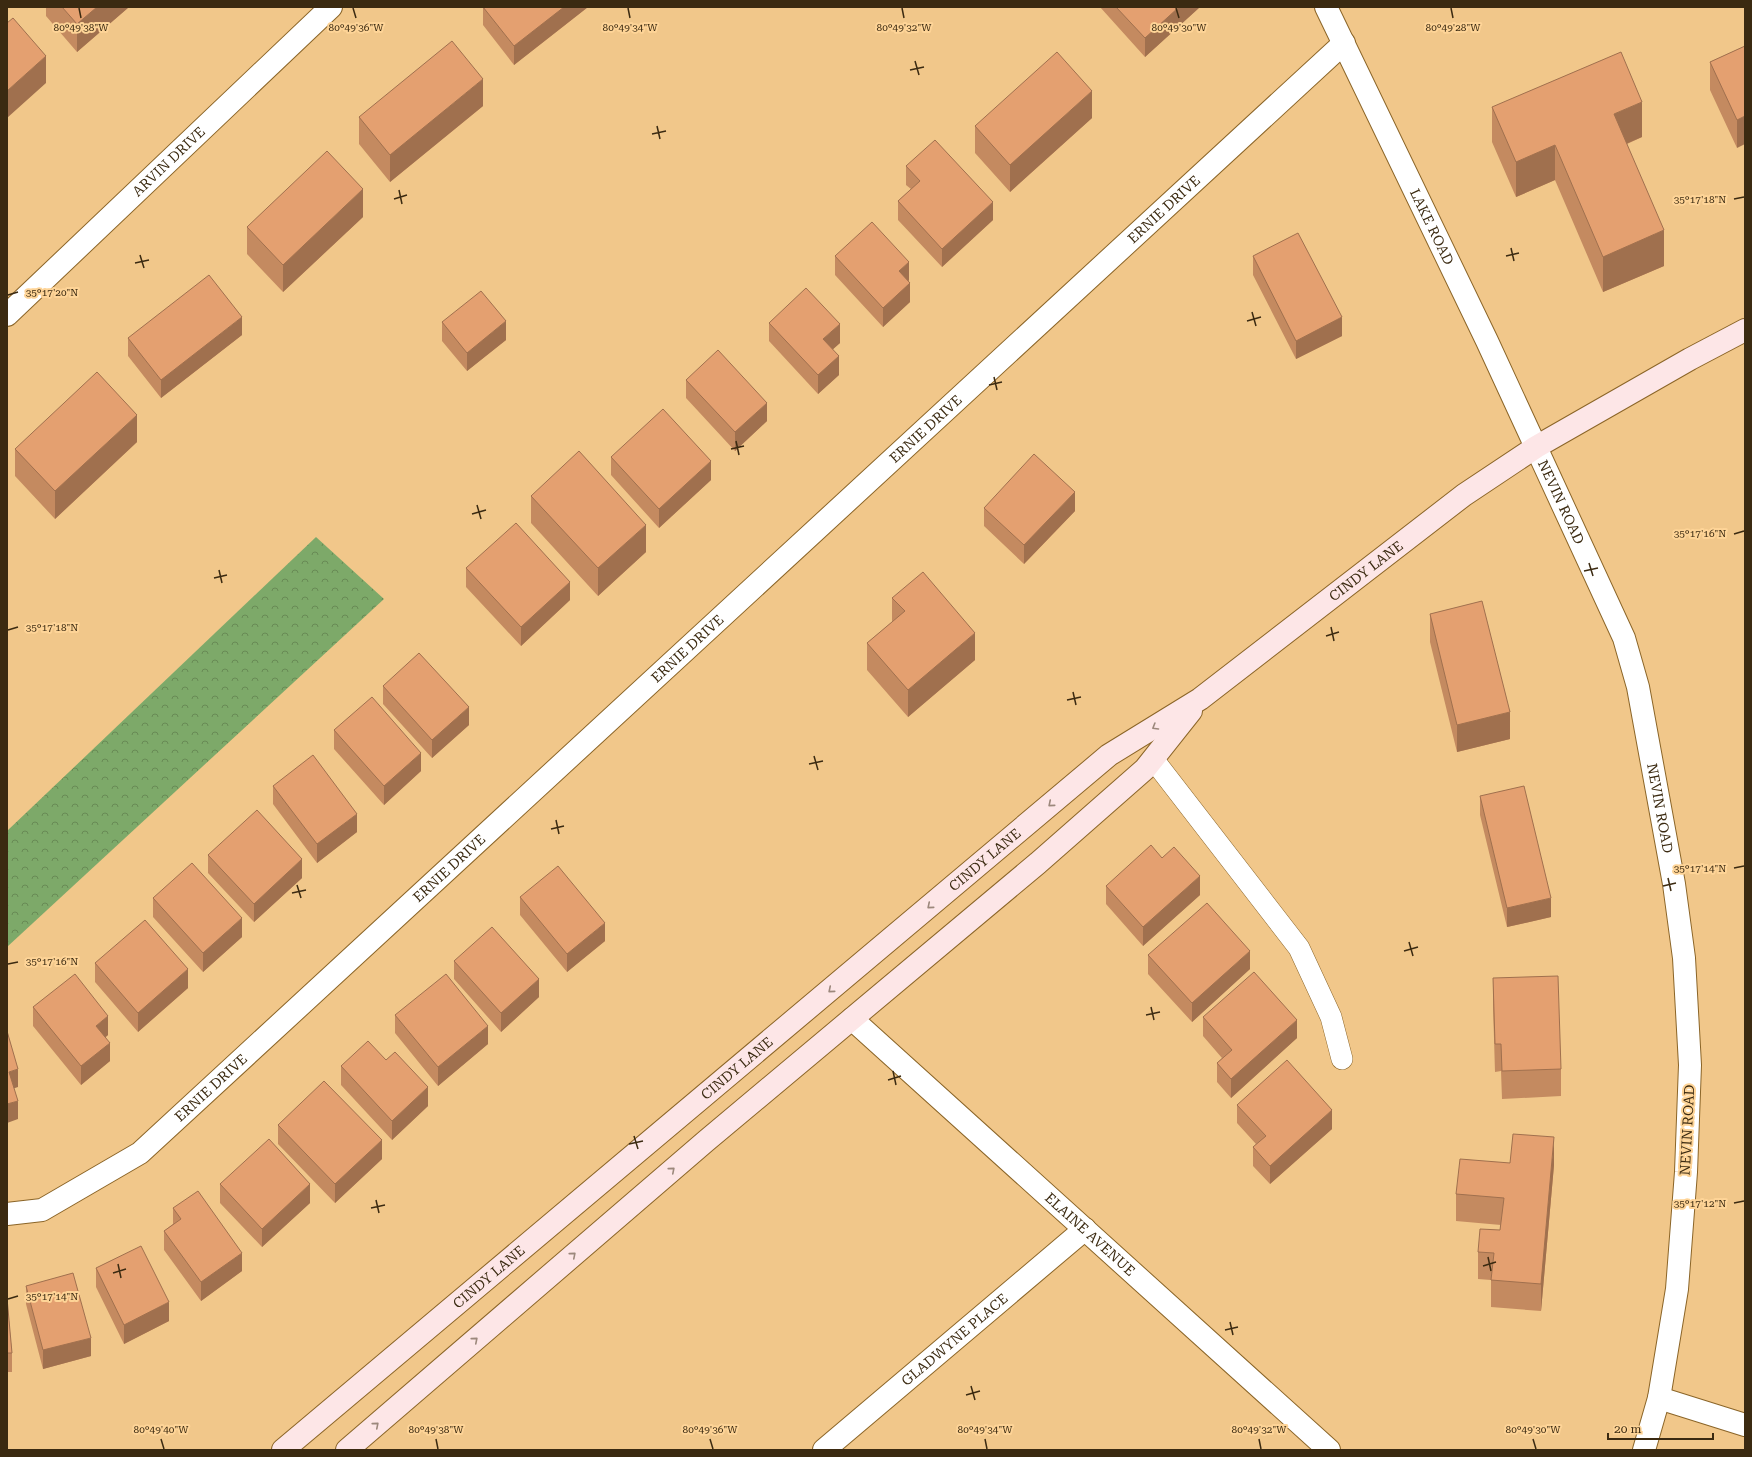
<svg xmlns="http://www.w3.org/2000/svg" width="1752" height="1457" viewBox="0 0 1752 1457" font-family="'Roboto Serif',serif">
	<defs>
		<pattern id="forest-crowns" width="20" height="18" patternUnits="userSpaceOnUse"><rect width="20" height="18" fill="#7da969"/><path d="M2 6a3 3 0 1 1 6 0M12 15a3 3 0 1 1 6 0" fill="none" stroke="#688a55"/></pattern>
	</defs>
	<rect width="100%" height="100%" fill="#f1c78a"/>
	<!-- forest -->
	<path fill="url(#forest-crowns)" d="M316,537L384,599L7,947V831Z"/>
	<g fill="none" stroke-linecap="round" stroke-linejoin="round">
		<!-- service casing -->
		<g stroke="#8b6528" stroke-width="22">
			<path id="service" d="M1153,759L1299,948L1331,1017L1342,1059"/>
		</g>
		<!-- minor casing -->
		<g stroke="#8b6528" stroke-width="24">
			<g id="minor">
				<path id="s1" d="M7,315L331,7"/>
				<path id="s2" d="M852,1019L1329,1450"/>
				<path id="s3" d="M7,1214L42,1210L140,1153L1344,43"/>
				<path d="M1659,1398L1745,1425"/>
				<path id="s4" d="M824,1450L1085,1229"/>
			</g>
		</g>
		<!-- tertiary casing -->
		<g stroke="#8b6528" stroke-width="24">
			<g id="tertiary">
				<path id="s5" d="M1326,7L1487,341L1624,638L1638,687L1674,884L1684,958L1690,1065L1686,1172L1677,1289L1659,1398L1644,1450"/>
			</g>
		</g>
		<!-- secondary casing -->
		<g stroke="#8b6528" stroke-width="24">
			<g id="secondary">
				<path id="s6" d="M283,1450L1109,755L1200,699L1464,495L1536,447L1690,359L1745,330"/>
				<path d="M347,1450L706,1141L1038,863L1145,769L1191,711"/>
			</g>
		</g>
		<!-- service -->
		<use href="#service" stroke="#fff" stroke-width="21"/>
		<!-- minor -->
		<use href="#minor" stroke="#fff" stroke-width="22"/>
		<!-- tertiary -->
		<use href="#tertiary" stroke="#fff" stroke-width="22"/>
		<!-- secondary -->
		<use href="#secondary" stroke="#fde6e7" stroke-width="22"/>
	</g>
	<!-- wall -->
	<path fill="#c48a60" d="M46,7H129L77,52L46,16Z
		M483,7H588L514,65L483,25Z
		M1100,7H1200L1145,57Z
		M1745,46L1737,148L1710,90V62Z
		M483,106L390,182L359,144V117Z
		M1492,107L1642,137L1627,144L1664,266L1603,292L1555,180L1516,197L1492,142Z
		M1092,118L1010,192L975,153V126Z
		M906,166L993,220L942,267L898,220V201L911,189L906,185Z
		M363,217L283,292L247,254V227Z
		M835,256L909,280V281L910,302L883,327L835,275Z
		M1253,256L1342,336L1296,359L1253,275Z
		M442,322L506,340L467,371L442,341Z
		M769,323L840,343L833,349L839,375L818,394L769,341Z
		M242,335L161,398L128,356V338Z
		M686,380L767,421L735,451L686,398Z
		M137,442L55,519L15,476V449Z
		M611,457L711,480L659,528L611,475Z
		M531,496L646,552L598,596L531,523Z
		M984,508L1075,511L1024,564L984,526Z
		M466,568L570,600L521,646L466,587Z
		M892,598L975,660L908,717L867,670V643L892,622Z
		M1430,614L1510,739L1457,752L1430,642Z
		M383,686L469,725L432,758L383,704Z
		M334,730L421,771L384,805L334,749Z
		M273,786L357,832L317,863L273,804Z
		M1480,796L1551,917L1507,927L1480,815Z
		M208,855L302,878L254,922L208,873Z
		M1106,886L1200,895L1143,946L1106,904Z
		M520,897L605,941L567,972L520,915Z
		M153,898L242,937L203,972L153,917Z
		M1148,955L1250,969L1192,1022L1148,974Z
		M454,961L539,997L501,1032L454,979Z
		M95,963L188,988L138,1032L95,982Z
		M1493,978L1561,1069V1096L1502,1099L1501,1071L1495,1072L1493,1005Z
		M33,1007L108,1035L106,1037L110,1061L81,1085L33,1026Z
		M395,1015L488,1044L438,1086L395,1033Z
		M1203,1017L1297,1038L1231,1098L1217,1082V1063L1222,1058L1203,1036Z
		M341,1066L428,1106L392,1140L341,1085Z
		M1237,1105L1332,1129L1270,1184L1253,1166V1147L1256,1144L1237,1123Z
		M278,1125L382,1159L335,1203L278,1144Z
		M1510,1163L1554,1165L1541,1311L1491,1307V1280L1478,1279V1252L1500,1230L1501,1225L1456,1221V1194Z
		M220,1184L310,1203L262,1247L220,1203Z
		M173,1208L242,1271L201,1301L164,1250V1231L173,1224Z
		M96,1268L169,1321L124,1344L96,1287Z
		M26,1286L91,1356L43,1369L26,1304Z
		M7,1298L12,1353V1372H7Z"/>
	<!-- shaded-wall -->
	<path fill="#a0704e" d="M97,7H129L77,52V24Z
		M564,7H588L514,65V46Z
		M1179,7H1200L1145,57V38Z
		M46,56V83L7,118V91Z
		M483,79V106L390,182V155Z
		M1092,91V118L1010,192V165Z
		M1642,102V137L1614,149V114Z
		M1745,116V144L1737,148V120Z
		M1555,145V180L1516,197V162Z
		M363,189V217L283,292V265Z
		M993,202V220L942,267V249Z
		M1664,230V266L1603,292V257Z
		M909,262V280L899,290V271Z
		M910,283V302L883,327V308Z
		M242,317V335L161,398V380Z
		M1342,317V336L1296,359V341Z
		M506,321V340L467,371V353Z
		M840,324V343L823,358V339Z
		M839,356V375L818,394V375Z
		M767,403V421L735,451V432Z
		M137,415V442L55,519V491Z
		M711,461V480L659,528V509Z
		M1075,492V511L1024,564V545Z
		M646,525V552L598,596V568Z
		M570,582V600L521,646V627Z
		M975,633V660L908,717V690Z
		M469,707V725L432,758V740Z
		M1510,712V739L1457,752V725Z
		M421,753V771L384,805V786Z
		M357,814V832L317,863V844Z
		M302,859V878L254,922V904Z
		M1200,876V895L1143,946V927Z
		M1551,898V917L1507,927V908Z
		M242,918V937L203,972V953Z
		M605,923V941L567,972V954Z
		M1250,951V969L1192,1022V1003Z
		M188,969V988L138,1032V1013Z
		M539,979V997L501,1032V1013Z
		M108,1016V1035L96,1044V1026Z
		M1297,1020V1038L1231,1098V1079Z
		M488,1026V1044L438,1086V1067Z
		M110,1043V1061L81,1085V1066Z
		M18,1069V1087L9,1090V1072Z
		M428,1087V1106L392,1140V1121Z
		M18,1101V1119L7,1123V1104Z
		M1332,1110V1129L1270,1184V1166Z
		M1554,1137V1165L1541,1311V1284Z
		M382,1140V1159L335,1203V1184Z
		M310,1184V1203L262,1247V1229Z
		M242,1253V1271L201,1301V1282Z
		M169,1302V1321L124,1344V1325Z
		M91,1338V1356L43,1369V1350Z"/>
	<!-- building -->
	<path fill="#e4a070" stroke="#a0704e" d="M62,7H97L77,24Z
		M483,7H564L514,46Z
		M1116,7H1179L1145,38Z
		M13,18L46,56L7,91V23Z
		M452,41L483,79L390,155L359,117Z
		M1745,46V116L1737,120L1710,62Z
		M1057,52L1092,91L1010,165L975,126Z
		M1621,52L1642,102L1614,114L1664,230L1603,257L1555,145L1516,162L1492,107Z
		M935,140L993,202L942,249L898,201L920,181L906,166Z
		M327,151L363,189L283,265L247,227Z
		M872,222L909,262L899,271L910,283L883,308L835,256Z
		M1298,233L1342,317L1296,341L1253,256Z
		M209,275L242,317L161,380L128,338Z
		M806,288L840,324L823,339L839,356L818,375L769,323Z
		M481,291L506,321L467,353L442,322Z
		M718,350L767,403L735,432L686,380Z
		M97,372L137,415L55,491L15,449Z
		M663,409L711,461L659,509L611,457Z
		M579,451L646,525L598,568L531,496Z
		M1034,454L1075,492L1024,545L984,508Z
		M516,523L570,582L521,627L466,568Z
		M923,572L975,633L908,690L867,643L905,611L892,598Z
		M1482,601L1510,712L1457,725L1430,614Z
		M419,653L469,707L432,740L383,686Z
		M372,697L421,753L384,786L334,730Z
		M313,755L357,814L317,844L273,786Z
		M1524,786L1551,898L1507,908L1480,796Z
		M257,810L302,859L254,904L208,855Z
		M1151,845L1162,858L1174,847L1200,876L1143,927L1106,886Z
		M192,863L242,918L203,953L153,898Z
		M558,866L605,923L567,954L520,897Z
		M1207,903L1250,951L1192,1003L1148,955Z
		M145,920L188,969L138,1013L95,963Z
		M492,927L539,979L501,1013L454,961Z
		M1254,972L1297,1020L1231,1079L1217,1063L1232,1050L1203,1017Z
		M75,974L108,1016L96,1026L110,1043L81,1066L33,1007Z
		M446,974L488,1026L438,1067L395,1015Z
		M1558,976L1561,1069L1502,1071L1501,1044H1495L1493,978Z
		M7,1031L18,1069L9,1072L18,1101L7,1104Z
		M368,1041L386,1060L395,1052L428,1087L392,1121L341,1066Z
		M1287,1060L1332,1110L1270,1166L1253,1147L1266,1136L1237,1105Z
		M324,1081L382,1140L335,1184L278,1125Z
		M1513,1134L1554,1137L1541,1284L1491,1280L1494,1253L1478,1252L1480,1229L1500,1230L1504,1198L1456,1194L1460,1159L1510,1163Z
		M269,1139L310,1184L262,1229L220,1184Z
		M198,1191L242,1253L201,1282L164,1231L181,1219L173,1208Z
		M141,1246L169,1302L124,1325L96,1268Z
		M73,1273L91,1338L43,1350L26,1286Z
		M7,1298L12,1353H7Z"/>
	<!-- one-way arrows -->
	<defs><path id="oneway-chevron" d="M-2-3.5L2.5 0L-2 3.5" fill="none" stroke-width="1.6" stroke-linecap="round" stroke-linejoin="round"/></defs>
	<g stroke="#9c887c">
		<use href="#oneway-chevron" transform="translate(1155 727) rotate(149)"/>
		<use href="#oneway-chevron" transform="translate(1051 804) rotate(140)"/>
		<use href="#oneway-chevron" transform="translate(930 906) rotate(140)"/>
		<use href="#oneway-chevron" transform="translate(831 990) rotate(140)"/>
		<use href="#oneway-chevron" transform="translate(672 1170) rotate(-41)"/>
		<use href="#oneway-chevron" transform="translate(573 1255) rotate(-41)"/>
		<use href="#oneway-chevron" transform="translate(475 1340) rotate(-41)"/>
		<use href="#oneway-chevron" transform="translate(376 1425) rotate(-41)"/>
	</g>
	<!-- ticks -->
	<path fill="none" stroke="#3b2a11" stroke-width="1.5" d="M79,8L81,18M353,8L356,18M628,8L630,18M902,8L904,18M1176,8L1179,18M1451,8L1453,18M915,61L919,75M910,70L924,67M657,126L660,139M652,134L666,131M399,190L402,204M394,199L407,195M1734,199L1744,197M1511,248L1514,261M140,255L144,268M1506,256L1519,253M135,263L149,260M8,295L18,292M1252,312L1256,326M1247,321L1261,317M994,377L997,390M989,385L1002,382M736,441L739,455M731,449L744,446M477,505L481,519M472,514L486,510M1734,534L1744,531M1589,563L1593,576M219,570L222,583M1584,571L1598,568M214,578L227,575M1331,627L1334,641M8,630L18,627M1326,636L1339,632M1073,692L1076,705M1067,700L1081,697M814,756L818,770M809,764L823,761M556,820L559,834M551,829L564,826M1734,868L1744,866M1668,878L1671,891M297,885L301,898M1663,886L1676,883M292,893L306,890M1409,942L1413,956M1404,951L1418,947M8,964L18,962M1151,1007L1154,1020M1146,1015L1160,1012M893,1071L896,1085M888,1080L901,1076M634,1136L638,1149M629,1144L643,1141M376,1200L379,1213M1734,1203L1744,1201M371,1208L385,1205M1488,1257L1491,1271M118,1264L121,1278M1483,1266L1496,1262M113,1273L126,1269M8,1299L18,1296M1230,1322L1233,1335M1225,1330L1238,1327M971,1386L975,1400M966,1395L980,1391M161,1439L164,1449M436,1439L438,1449M710,1439L713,1449M985,1439L987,1449M1259,1439L1261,1449M1533,1439L1536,1449"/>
	<g text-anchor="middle" stroke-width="4" stroke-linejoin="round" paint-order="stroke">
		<!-- street labels -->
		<g font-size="14" fill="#3b2a11" stroke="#fed497">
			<text dy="5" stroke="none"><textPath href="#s1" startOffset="223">ARVIN DRIVE</textPath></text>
			<text dy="5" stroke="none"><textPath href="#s3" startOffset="1541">ERNIE DRIVE</textPath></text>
			<text dy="5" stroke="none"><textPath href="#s5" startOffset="244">LAKE ROAD</textPath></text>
			<text dy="5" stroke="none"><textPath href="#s3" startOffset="1217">ERNIE DRIVE</textPath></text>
			<text dy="5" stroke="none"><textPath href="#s5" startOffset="548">NEVIN ROAD</textPath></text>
			<text dy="5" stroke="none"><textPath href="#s6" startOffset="1396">CINDY LANE</textPath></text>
			<text dy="5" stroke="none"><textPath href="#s3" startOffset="893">ERNIE DRIVE</textPath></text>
			<text dy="5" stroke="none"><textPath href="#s5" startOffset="872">NEVIN ROAD</textPath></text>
			<text dy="5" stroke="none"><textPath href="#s6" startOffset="917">CINDY LANE</textPath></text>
			<text dy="5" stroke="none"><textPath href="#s3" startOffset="569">ERNIE DRIVE</textPath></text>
			<text dy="5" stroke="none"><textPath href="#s6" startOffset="593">CINDY LANE</textPath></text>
			<text dy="5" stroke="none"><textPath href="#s3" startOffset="245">ERNIE DRIVE</textPath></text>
			<text transform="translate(1687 1130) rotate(-87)" y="5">NEVIN ROAD</text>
			<text dy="5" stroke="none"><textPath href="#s2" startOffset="321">ELAINE AVENUE</textPath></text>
			<text dy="5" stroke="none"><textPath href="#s6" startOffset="269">CINDY LANE</textPath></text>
			<text dy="5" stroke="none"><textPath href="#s4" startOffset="171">GLADWYNE PLACE</textPath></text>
		</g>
	</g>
	<g font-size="10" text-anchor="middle" fill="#3b2a11" stroke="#fed497" stroke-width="4" stroke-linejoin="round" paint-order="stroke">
		<text x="1453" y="31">80°49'28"W</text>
		<text x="81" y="31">80°49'38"W</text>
		<text x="356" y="31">80°49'36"W</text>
		<text x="630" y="31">80°49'34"W</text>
		<text x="904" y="31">80°49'32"W</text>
		<text x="1179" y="31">80°49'30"W</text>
		<text x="1700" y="203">35°17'18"N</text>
		<text x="52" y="296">35°17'20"N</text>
		<text x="1700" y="537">35°17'16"N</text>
		<text x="52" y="631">35°17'18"N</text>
		<text x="1700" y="872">35°17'14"N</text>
		<text x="52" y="965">35°17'16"N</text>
		<text x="1700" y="1207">35°17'12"N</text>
		<text x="52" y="1300">35°17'14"N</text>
		<text x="161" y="1433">80°49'40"W</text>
		<text x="436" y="1433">80°49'38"W</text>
		<text x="710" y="1433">80°49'36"W</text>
		<text x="985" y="1433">80°49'34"W</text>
		<text x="1259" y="1433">80°49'32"W</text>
		<text x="1533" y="1433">80°49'30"W</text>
	</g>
	<!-- border -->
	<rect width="1752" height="1457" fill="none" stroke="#3b2a11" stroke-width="16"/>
	<!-- scale -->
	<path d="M1608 1433v6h105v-6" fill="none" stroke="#3b2a11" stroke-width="2"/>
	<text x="1614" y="1433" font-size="12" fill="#3b2a11" stroke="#fed497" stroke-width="3" paint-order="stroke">20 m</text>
</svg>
